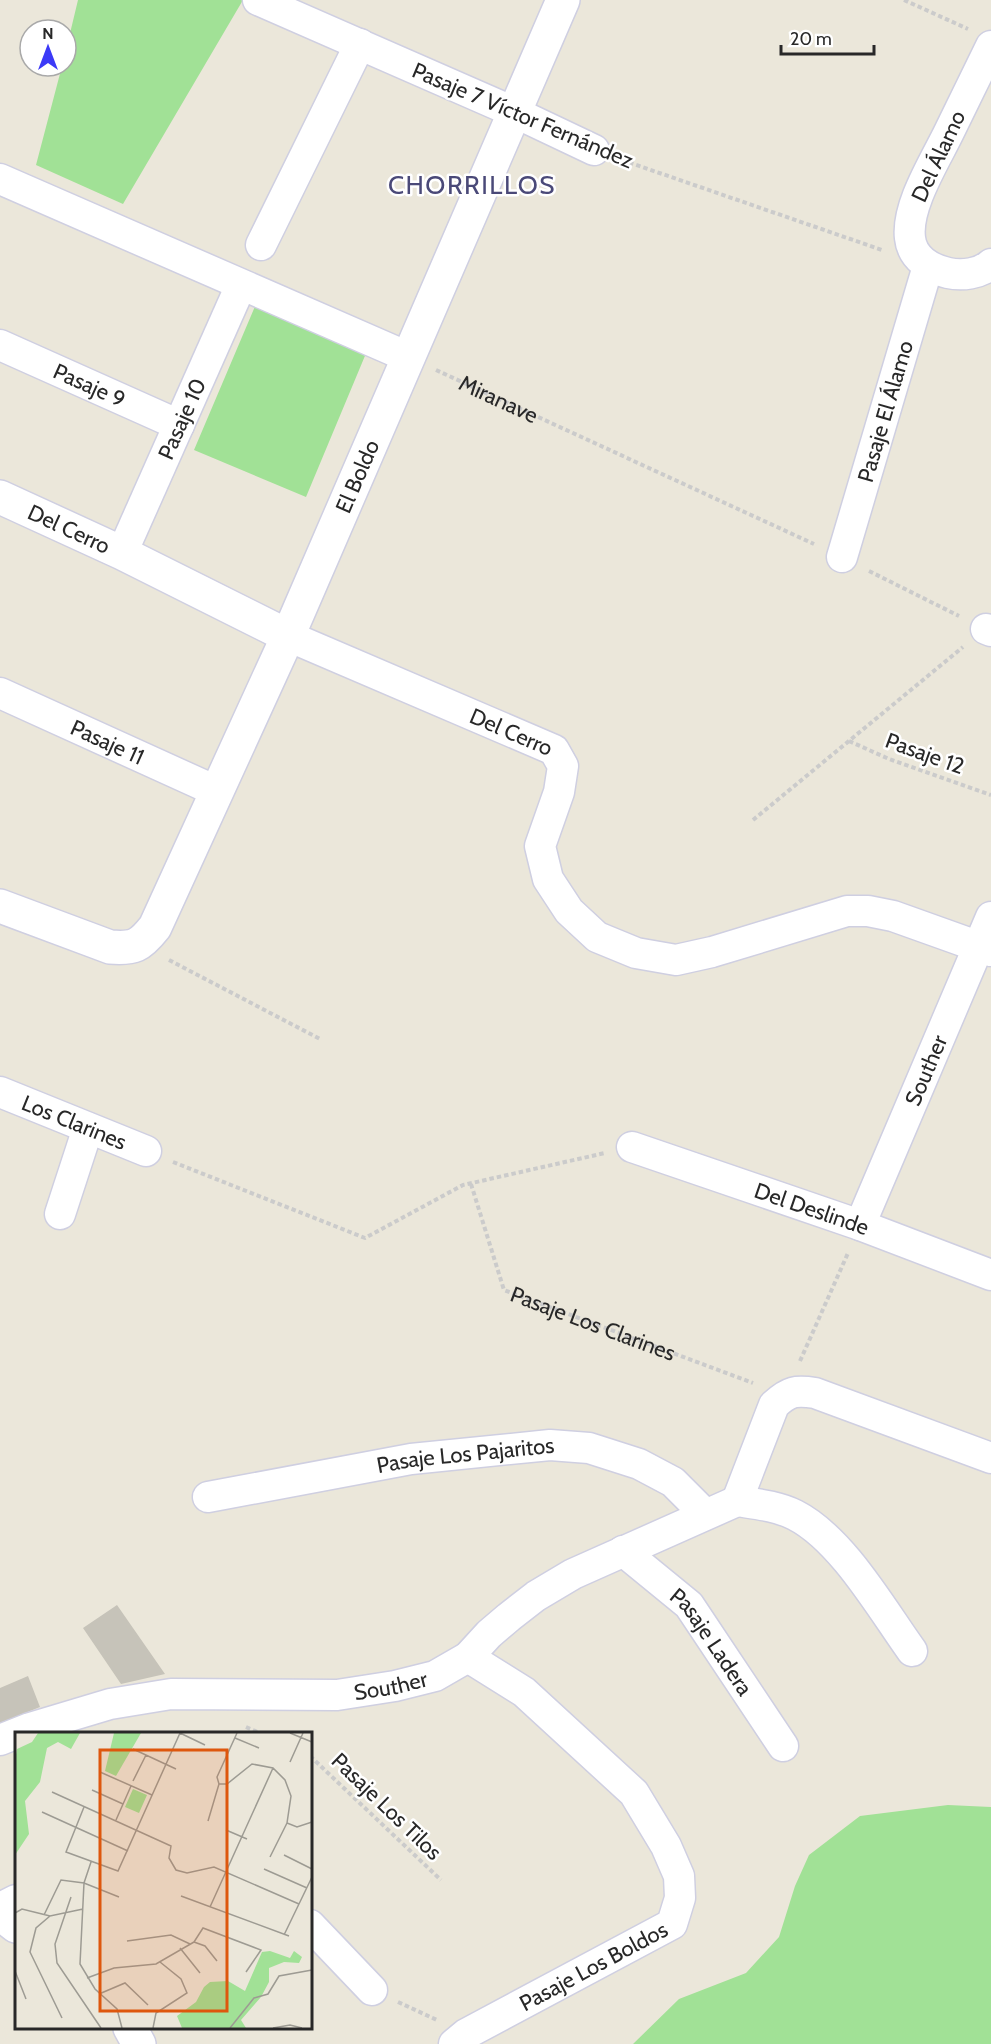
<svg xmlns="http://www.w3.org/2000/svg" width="991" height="2044" viewBox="0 0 991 2044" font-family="Cabin,sans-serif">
	<rect width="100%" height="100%" fill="#ebe7da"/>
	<!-- green -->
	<path fill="#a1e196" d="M78,0H243L123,204L36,165L62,66H66V50Z
		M256,304L367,351L306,497L194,450Z
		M948,1805L991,1807V2044H633L679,1999L746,1973L779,1937L795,1886L809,1855L860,1816Z"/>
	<!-- building -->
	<path fill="#c6c3b9" d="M117,1605L165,1674L121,1684L83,1628Z
		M28,1676L40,1707L0,1723V1688Z"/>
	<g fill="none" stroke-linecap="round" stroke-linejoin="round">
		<!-- minor casing -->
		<g stroke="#cfcfe1" stroke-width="33">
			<g id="minor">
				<path d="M258,0L514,112L594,150"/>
				<path d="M991,46C977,75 963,103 949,132C935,161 906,206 910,238C912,258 930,269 948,273C962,276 980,274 991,264"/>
				<path d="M0,179L408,357"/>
				<path d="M261,245L360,44"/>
				<path id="s3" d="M0,345L179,425"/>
				<path id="s4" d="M122,553L241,285"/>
				<path id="s5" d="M842,557L928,266"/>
				<path d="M986,629L991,631"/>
				<path id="s6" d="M288,636L554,750L563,766L559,792L540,846L548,879L569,911L597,937L636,953L676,960L712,952L847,911H868L893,916L991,951"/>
				<path id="s7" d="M0,693L216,791"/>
				<path id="s8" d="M0,1092L146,1151"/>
				<path id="s9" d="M632,1147L860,1225L991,1275"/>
				<path d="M60,1214L88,1128"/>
				<path id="s10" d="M860,1225L991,917"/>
				<path id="s11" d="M208,1497L411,1459L550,1445L589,1448L639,1464L673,1482L705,1514"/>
				<path d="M737,1501L774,1405C789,1391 796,1390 815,1393L991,1458"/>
				<path d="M737,1501C756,1504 777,1506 795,1515C842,1539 881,1608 912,1651"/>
				<path id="s12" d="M623,1551L689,1605L783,1746"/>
				<path id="s13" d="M0,1740L30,1728L110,1704L171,1694L337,1695L395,1686L435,1676L468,1657L489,1634L509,1617L536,1596L573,1574L737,1501"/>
				<path d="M0,1908L16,1900"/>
				<path d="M310,1925L372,1990"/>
				<path id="s14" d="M454,2044L466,2034L672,1924L680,1898L679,1876L666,1846L634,1793L524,1692L468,1657"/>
			</g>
		</g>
		<!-- tertiary casing -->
		<g stroke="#cfcfe1" stroke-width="36">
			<g id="tertiary">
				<path id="s15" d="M0,497L122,553L288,636"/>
				<path id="s16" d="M0,906L110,947C134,949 140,946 155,927L288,636L563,0"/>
				<path d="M0,1914L16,1926"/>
				<path d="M130,2028L139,2044"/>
			</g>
		</g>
		<!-- path -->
		<g stroke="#cbcbcb" stroke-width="4" stroke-dasharray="4.5 3" stroke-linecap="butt">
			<path d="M904,0L968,29"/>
			<path d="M622,160L882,250"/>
			<path id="s1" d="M436,370L814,544"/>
			<path d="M869,571L959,616"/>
			<path d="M849,741L889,759L991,795"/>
			<path d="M753,820L963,647"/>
			<path d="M169,960L320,1039"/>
			<path d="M173,1162L365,1238L463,1185L605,1153"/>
			<path id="s2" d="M471,1184L504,1290L753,1383"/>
			<path d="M800,1361L848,1253"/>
			<path d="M246,1727L262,1734"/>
			<path d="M310,1756L441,1880"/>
			<path d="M398,2002L437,2020"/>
		</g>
		<!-- minor -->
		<use href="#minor" stroke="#fff" stroke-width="30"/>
		<!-- tertiary -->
		<use href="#tertiary" stroke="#fff" stroke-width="33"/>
	</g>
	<g text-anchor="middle" stroke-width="5" stroke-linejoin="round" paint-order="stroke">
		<!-- street labels -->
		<g font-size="22" fill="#282828" stroke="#fff">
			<text transform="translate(523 115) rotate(23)" y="8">Pasaje 7 Víctor Fernández</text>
			<text transform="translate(938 156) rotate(-65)" y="8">Del Álamo</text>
			<text dy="8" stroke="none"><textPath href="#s3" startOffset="98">Pasaje 9</textPath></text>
			<text dy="8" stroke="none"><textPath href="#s1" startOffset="69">Miranave</textPath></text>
			<text dy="8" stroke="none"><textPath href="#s5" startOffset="152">Pasaje El Álamo</textPath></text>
			<text dy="8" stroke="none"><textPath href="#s4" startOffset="147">Pasaje 10</textPath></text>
			<text dy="8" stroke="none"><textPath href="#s16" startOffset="664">El Boldo</textPath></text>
			<text dy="8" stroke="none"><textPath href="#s15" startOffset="76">Del Cerro</textPath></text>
			<text dy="8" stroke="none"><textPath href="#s6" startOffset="243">Del Cerro</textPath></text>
			<text dy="8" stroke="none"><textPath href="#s7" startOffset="118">Pasaje 11</textPath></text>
			<text transform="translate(925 753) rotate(20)" y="8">Pasaje 12</text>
			<text dy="8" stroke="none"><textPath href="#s10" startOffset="168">Souther</textPath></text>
			<text dy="8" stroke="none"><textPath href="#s8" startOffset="80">Los Clarines</textPath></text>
			<text dy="8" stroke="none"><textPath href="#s9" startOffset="190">Del Deslinde</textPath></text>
			<text dy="8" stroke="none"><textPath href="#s2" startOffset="206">Pasaje Los Clarines</textPath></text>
			<text dy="8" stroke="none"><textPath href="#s11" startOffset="261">Pasaje Los Pajaritos</textPath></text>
			<text dy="8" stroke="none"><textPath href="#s12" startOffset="128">Pasaje Ladera</textPath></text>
			<text dy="8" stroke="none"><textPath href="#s13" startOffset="398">Souther</textPath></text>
			<text transform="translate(387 1806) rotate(44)" y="8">Pasaje Los Tilos</text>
			<text dy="8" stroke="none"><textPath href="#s14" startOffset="160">Pasaje Los Boldos</textPath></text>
		</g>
		<!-- quarter labels -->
		<g font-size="26" letter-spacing="1.5" fill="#4a4978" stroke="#fff">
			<text x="472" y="194">CHORRILLOS</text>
		</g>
	</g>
	<!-- overview -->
	<g transform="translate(15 1732)">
		<rect width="297" height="297" fill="#ebe7da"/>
		<path d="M23,1H65L56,17L43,10L32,16L25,50L10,69L14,102L0,123V28L2,17L17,10ZM99,1H126L101,44L90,39ZM118,57L132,63L124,81L110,75ZM255,219L275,226L279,219L287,225L284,231L269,230L254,236V250L246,265L226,288L231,296H167L162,284L181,270L189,255L195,250L213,249L230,259L247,220Z" fill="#a1e196"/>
		<path fill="none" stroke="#9d9b93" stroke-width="1.5" d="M165,1L190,13M275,1L297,10M220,6L244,16M118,17L161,37M275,30L288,1M85,40L137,63M118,49L131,23M204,52H212L237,32L258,36L270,48L276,64L272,91L282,95L297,90M77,58L108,72M37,60L156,114L154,126L161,138L172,141L199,135L284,172M69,75L51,120L103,139L165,1M27,80L113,119M101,88L116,54M193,89L204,52L202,45L222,1M211,98L232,107M269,123L297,137M255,125L272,91M76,130L69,151L65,232L80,257L102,277L107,296M249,137L292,156M166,164L274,204M56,165L40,212L42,231L86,296M195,175L258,36M0,181L7,177L35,184L68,177M29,183L46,148L69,151L104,165M35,184L21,196L15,220L47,286M269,203L297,145M112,209L156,203L175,212M179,210L188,196L246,218L231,240M179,210L190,214L202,229M165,216L185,241M0,239L11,267M72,246L99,236L141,232L179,210M84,262L110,251L133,273M138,296L141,281L172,261L166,247L145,230M215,296L239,266L253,262L264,244L297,238M258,296L275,293L287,296"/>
		<path fill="#de570d" fill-opacity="0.15" stroke="#de570d" stroke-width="3" d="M85,18H212V279H85Z"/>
		<rect width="297" height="297" fill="none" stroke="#282828" stroke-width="3"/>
	</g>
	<!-- north arrow -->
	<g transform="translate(48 48)"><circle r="28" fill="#ffffff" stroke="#a9a9a9" stroke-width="1.5"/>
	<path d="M0-4.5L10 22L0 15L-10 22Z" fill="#3c3af7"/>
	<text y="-9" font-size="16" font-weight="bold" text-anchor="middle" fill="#282828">N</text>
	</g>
	<!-- scale -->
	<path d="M781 45v9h93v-9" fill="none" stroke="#282828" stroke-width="3"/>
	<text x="790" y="45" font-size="18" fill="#282828" stroke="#ffffff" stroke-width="4.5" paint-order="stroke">20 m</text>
</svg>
